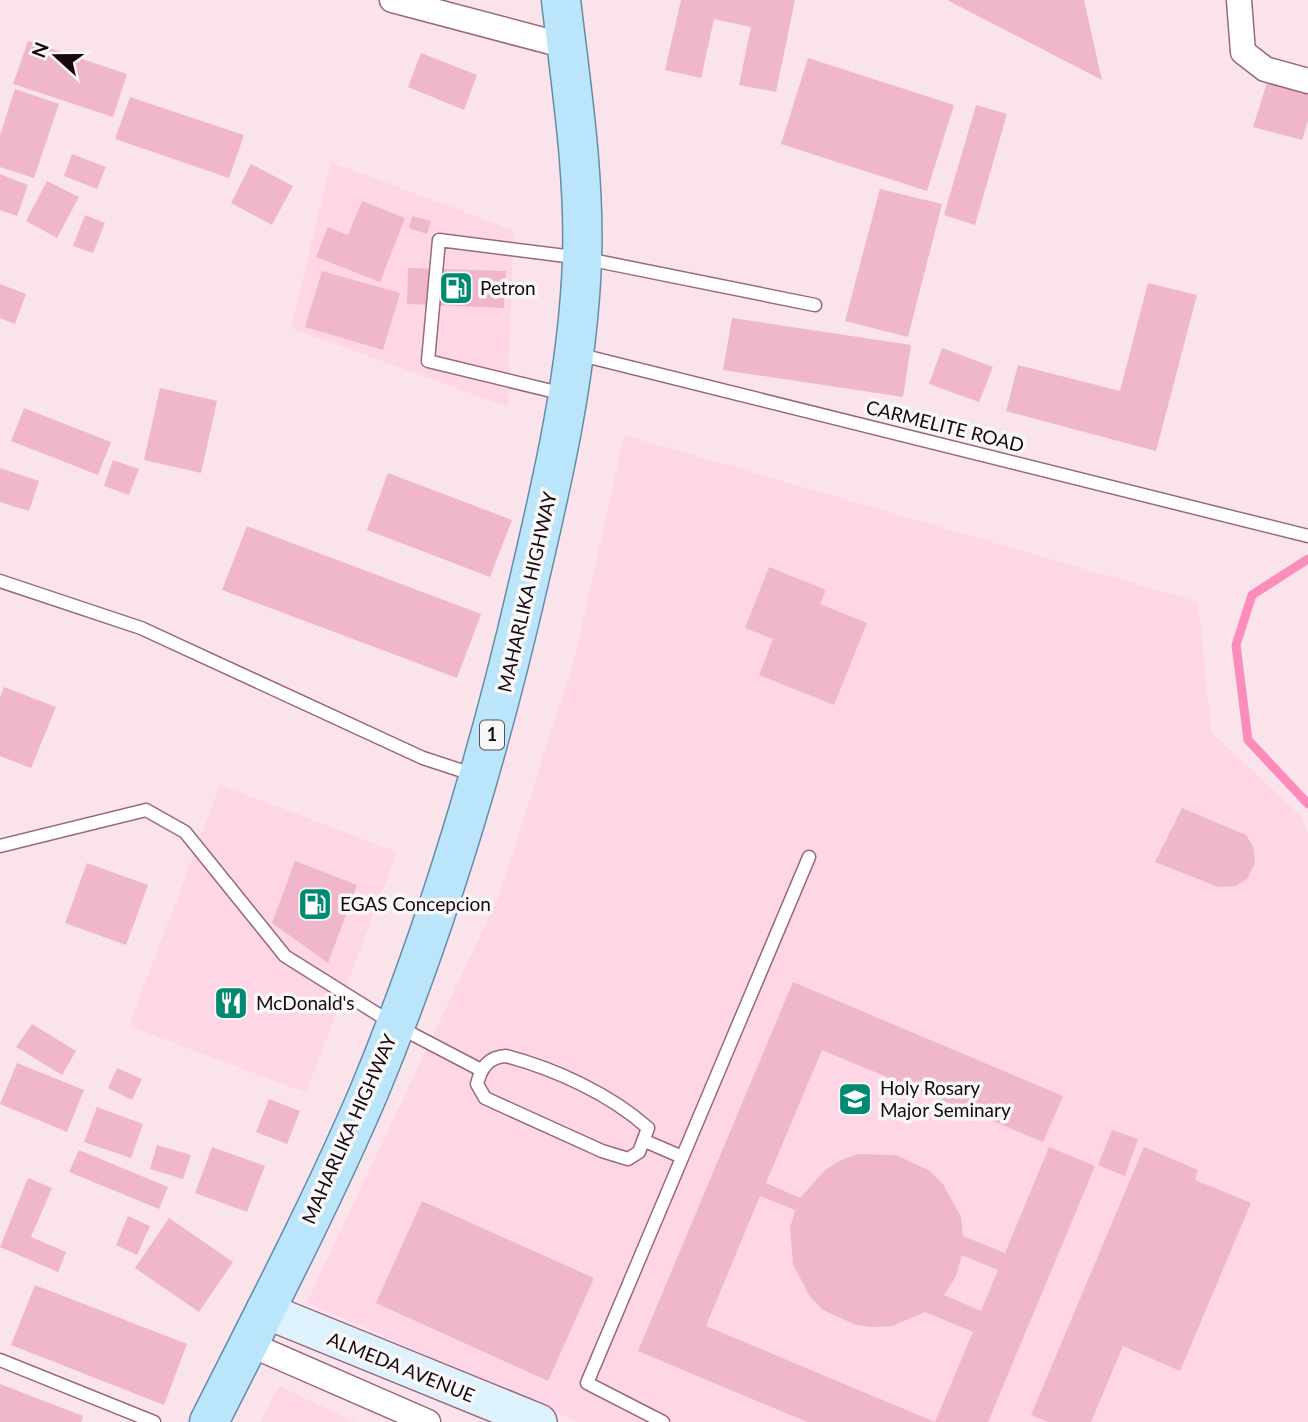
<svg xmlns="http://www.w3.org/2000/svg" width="1308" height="1422" viewBox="0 0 1308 1422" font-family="Lato,sans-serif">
	<rect width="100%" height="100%" fill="#fbe3ec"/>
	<!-- built -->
	<path fill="#fed6e5" d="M331,162L513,230L508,407L291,328Z
		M624,435L1198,602L1211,732L1301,816L1308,833V1422H578L307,1302L499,896L576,653Z
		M220,785L397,852L306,1093L129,1026Z
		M279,1386L355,1422H260Z"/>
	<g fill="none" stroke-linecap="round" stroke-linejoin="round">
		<!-- stream -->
		<path stroke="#fb8cbc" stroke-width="9" d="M1308,559L1252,595L1236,645L1248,740L1308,804"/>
	</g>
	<!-- building -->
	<path fill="#efb6cc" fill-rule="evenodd" d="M681,0H795L776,92L739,85L751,27L714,19L701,78L665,70Z
		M947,0H1084L1102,80Z
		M28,41L127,74L113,117L13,84Z
		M421,53L477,75L464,110L408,87Z
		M808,58L954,105L927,191L781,144Z
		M1267,83L1308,94V121L1302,140L1253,127Z
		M15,89L59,104L34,178L0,167V135Z
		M130,97L244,135L229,178L115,139Z
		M976,105L1007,114L975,225L944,215Z
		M72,154L106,167L97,189L64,176Z
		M251,164L293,186L272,225L231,203Z
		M0,174L28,185L17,216L0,210Z
		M47,181L79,197L57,238L26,221Z
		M880,189L942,204L908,337L845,321Z
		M362,201L405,218L380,282L316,257L328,227L348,235Z
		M85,215L105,223L93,253L73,246Z
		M412,216L431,221L427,234L409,228Z
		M408,268L506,271L504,308L407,304Z
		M322,271L400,293L383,350L305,327Z
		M1148,283L1197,295L1156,451L1006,411L1018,365L1120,391Z
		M0,284L26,294L15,324L0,318Z
		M732,318L911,345L903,397L723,370Z
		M942,348L993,367L979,402L929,384Z
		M160,388L217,401L201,473L144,460Z
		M24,408L111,442L98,475L11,441Z
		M113,460L139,469L129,495L104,486Z
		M0,468L39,481L29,511L0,502Z
		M388,473L512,520L490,577L367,530Z
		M247,526L481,614L457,678L222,590Z
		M769,567L826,590L820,604L867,623L834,705L759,675L773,639L745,628Z
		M4,687L56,707L31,768L0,756V698Z
		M1182,808L1246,835L1253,846L1255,863L1247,879L1236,886L1218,887L1155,862Z
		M295,861L357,885L328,963L272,923Z
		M87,863L148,885L126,945L65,923Z
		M793,982L1063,1096L1043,1142L822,1050L766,1183L800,1198L825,1170L841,1160L859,1154L896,1155L930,1171L943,1184L961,1217L963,1236L1005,1253L1049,1147L1095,1166L988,1422H807L638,1351ZM760,1196L795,1210L790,1228L793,1264L810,1297L823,1310L856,1325L873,1327L892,1326L925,1312L973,1332L935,1422L706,1326ZM962,1255L998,1270L981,1311L944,1295L956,1276Z
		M32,1024L76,1051L62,1075L16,1047Z
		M17,1063L84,1090L67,1132L0,1104Z
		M117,1068L142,1079L132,1100L108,1088Z
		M269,1099L300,1111L287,1144L256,1132Z
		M97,1107L143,1124L131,1158L84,1142Z
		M1112,1130L1138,1139L1125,1176L1098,1165Z
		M157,1145L191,1155L183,1179L150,1169Z
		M212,1147L265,1166L247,1212L195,1193Z
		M1144,1147L1198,1170L1195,1180L1251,1203L1180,1371L1123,1346L1091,1422H1048L1031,1415Z
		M79,1150L168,1187L159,1209L69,1172Z
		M28,1178L52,1188L31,1237L66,1252L58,1272L0,1247Z
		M422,1201L594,1278L548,1381L376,1303Z
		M128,1216L150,1226L137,1255L116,1245Z
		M169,1218L233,1262L199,1312L135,1268Z
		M35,1285L187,1344L164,1405L11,1345Z
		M0,1384L83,1416L81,1422H0Z"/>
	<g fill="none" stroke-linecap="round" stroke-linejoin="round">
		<!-- service casing -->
		<g stroke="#9b687d" stroke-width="15">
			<path id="service" d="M577,354L1308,536
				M564,394L428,361L439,240L582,258L815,305
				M0,581L141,628L423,758L475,775
				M0,846L146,810L185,832L285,956L395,1025L481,1070
				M506,1056C555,1069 610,1094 648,1128L639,1152L628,1159L602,1151L485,1098L477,1084C481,1068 488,1057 506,1056Z
				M645,1141L682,1157
				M0,1360L154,1422
				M663,1422L587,1383L809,857"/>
		</g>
		<!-- minor casing -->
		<g stroke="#9b687d" stroke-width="27">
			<path id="minor" d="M392,0L566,46
				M1239,0L1243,52L1265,69L1308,81
				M247,1343L428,1422"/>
		</g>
		<!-- secondary casing -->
		<g stroke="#9b687d" stroke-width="38">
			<path id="secondary" d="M264,1310L539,1422"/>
		</g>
		<!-- primary casing -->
		<g stroke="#658ca7" stroke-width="41">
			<path id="primary" d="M209,1422C264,1313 321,1204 369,1092C437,928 488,758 528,585C553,479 578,371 582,261C585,174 571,86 561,0"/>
		</g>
		<!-- service -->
		<use href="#service" stroke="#fff" stroke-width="12"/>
		<!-- minor -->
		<use href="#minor" stroke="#fff" stroke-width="24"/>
		<!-- secondary -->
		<use href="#secondary" stroke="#ddf2fd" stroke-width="35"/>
		<!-- primary -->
		<use href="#primary" stroke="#bbe5fb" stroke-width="38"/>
	</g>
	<!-- icons -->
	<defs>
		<g id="fuel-square" transform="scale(1.75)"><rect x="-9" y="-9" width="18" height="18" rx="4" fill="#008a71" stroke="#f8f8f8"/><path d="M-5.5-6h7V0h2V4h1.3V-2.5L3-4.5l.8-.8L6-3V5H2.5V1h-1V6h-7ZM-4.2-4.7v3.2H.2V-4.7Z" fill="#fff"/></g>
		<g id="restaurant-square" transform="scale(1.75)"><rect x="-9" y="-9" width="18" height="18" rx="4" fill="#008a71" stroke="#f8f8f8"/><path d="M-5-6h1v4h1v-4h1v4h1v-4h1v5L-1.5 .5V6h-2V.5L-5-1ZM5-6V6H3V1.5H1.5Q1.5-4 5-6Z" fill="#fff"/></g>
		<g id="university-square" transform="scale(1.75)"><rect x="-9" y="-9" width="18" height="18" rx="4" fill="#008a71" stroke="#f8f8f8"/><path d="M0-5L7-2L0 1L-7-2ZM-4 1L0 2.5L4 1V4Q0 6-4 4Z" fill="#fff"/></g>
	</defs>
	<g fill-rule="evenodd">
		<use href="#fuel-square" x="456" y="288"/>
		<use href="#fuel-square" x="315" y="904"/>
		<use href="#restaurant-square" x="231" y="1003"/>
		<use href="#university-square" x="855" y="1099"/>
	</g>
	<g text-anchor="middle" stroke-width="7" stroke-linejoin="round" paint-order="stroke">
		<!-- shield labels -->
		<rect fill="#f8f8f8" stroke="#5c4f55" stroke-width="2" x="480" y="720.5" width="24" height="29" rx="5"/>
		<g font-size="18" font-weight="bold" fill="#19070f">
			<text x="492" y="741">1</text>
		</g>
		<!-- poi labels -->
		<g font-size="19" fill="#19070f" stroke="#f8f8f8" text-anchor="start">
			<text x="480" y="295">Petron</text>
			<text x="340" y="911">EGAS Concepcion</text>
			<text x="256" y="1010">McDonald's</text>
			<text x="880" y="1095">Holy Rosary<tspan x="880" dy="22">Major Seminary</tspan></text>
		</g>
		<!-- street labels -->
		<g font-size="19" fill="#19070f" stroke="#f8f8f8">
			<text transform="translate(945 426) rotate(14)" y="7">CARMELITE ROAD</text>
			<text transform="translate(527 592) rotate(-77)" y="7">MAHARLIKA HIGHWAY</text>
			<text transform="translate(349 1129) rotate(-66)" y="7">MAHARLIKA HIGHWAY</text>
			<text transform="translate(401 1367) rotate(22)" y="7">ALMEDA AVENUE</text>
		</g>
	</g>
	<!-- north arrow -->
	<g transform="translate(56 56) rotate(291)" stroke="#f8f8f8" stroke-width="5" paint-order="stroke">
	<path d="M0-5L12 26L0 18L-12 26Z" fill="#19070f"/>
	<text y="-10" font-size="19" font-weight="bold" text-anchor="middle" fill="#19070f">N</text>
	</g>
</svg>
